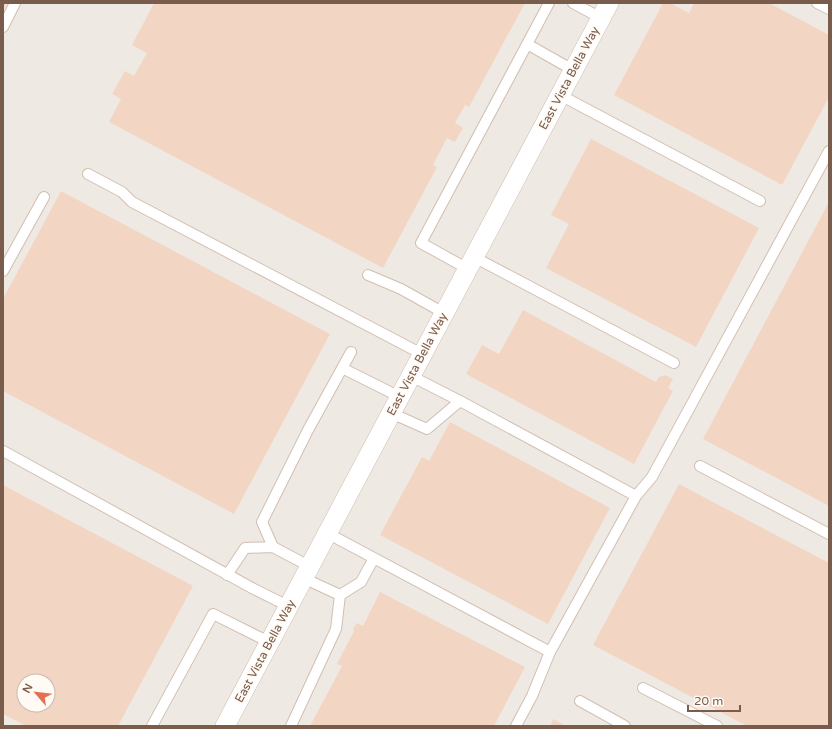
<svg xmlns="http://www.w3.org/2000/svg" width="832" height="729" viewBox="0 0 832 729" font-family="'Varela Round',sans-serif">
	<rect width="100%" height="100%" fill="#fdf6ec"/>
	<!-- industrial -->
	<path fill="#efe9e4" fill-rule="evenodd" d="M3,3H829V726H3ZM24,681H48V705H24Z"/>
	<!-- building -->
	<path fill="#f3d5c3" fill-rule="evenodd" d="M3,3H7L3,11Z
		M154,3H525L469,107L465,105L455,123L463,128L455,142L447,138L433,165L437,167L383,268L109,122L121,99L112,94L125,71L134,76L147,53L132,45Z
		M663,3H670L689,13L694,3H769L829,35V97L782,185L614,95Z
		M591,139L759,228L696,347L546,268L569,224L551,215Z
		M61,191L330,334L234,514L3,391V299Z
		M829,202V506L703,439Z
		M523,310L656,382L659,377L665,375L673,379L668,388L673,391L634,464L466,374L482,345L499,354Z
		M450,422L610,508L548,624L380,535L422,457L429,461Z
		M679,484L829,563V726H747L593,645Z
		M3,485L193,586L118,726H26L3,714ZM24,681H48V705H24Z
		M380,592L525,667L494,726H310L342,666L337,664L354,631L353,629L357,623L363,626Z
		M553,719L566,726H550Z"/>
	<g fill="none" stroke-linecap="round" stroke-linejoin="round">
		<!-- service casing -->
		<g stroke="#d1beb0" stroke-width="12">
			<path id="service" d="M573,3L601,18
				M817,3L829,9
				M3,27L15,3
				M527,44L573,70
				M560,95L760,201
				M88,174L122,192L132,202L422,354
				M474,257L674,363
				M468,269L421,243L549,3
				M3,271L44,197
				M368,275L401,289L444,313
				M342,368L400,397
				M411,376L460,401L636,496L550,652L532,696L516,726
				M391,413L427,429L460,401
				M3,451L254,589L288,606
				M700,466L829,534
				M636,496L652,477L829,151
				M327,533L550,652
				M309,566L273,547L262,522L308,430L351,352
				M227,575L245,548L273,547
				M303,578L340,595L361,582L374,558
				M643,688L717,726
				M580,701L625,726
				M152,726L213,614L269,642
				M291,726L336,629L340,595"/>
		</g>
		<!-- minor casing -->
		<g stroke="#d1beb0" stroke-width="20">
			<path id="minor" d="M225,726L609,3"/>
		</g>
		<!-- service -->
		<use href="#service" stroke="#fff" stroke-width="10"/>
		<!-- minor -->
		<use href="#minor" stroke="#fff" stroke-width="19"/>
	</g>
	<g text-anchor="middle" stroke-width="3" stroke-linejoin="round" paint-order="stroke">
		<!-- street labels -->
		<g font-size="12" fill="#7a5c4d" stroke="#fffaf3">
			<text transform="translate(569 78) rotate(-62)" y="4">East Vista Bella Way</text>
			<text transform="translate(417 364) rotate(-62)" y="4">East Vista Bella Way</text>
			<text transform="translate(265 651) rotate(-62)" y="4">East Vista Bella Way</text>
		</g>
	</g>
	<!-- border -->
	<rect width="832" height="729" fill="none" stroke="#7a5c4d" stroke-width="8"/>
	<!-- north arrow -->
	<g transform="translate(36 693) rotate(298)"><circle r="19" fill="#fffaf3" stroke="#cabbb1"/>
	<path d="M0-3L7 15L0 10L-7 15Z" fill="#e76f51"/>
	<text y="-6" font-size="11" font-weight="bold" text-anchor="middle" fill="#7a5c4d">N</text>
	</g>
	<!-- scale -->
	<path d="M688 705v6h52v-6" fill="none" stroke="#7a5c4d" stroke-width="2"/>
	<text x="694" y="705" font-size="12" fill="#7a5c4d" stroke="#fffaf3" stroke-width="3" paint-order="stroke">20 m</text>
</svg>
